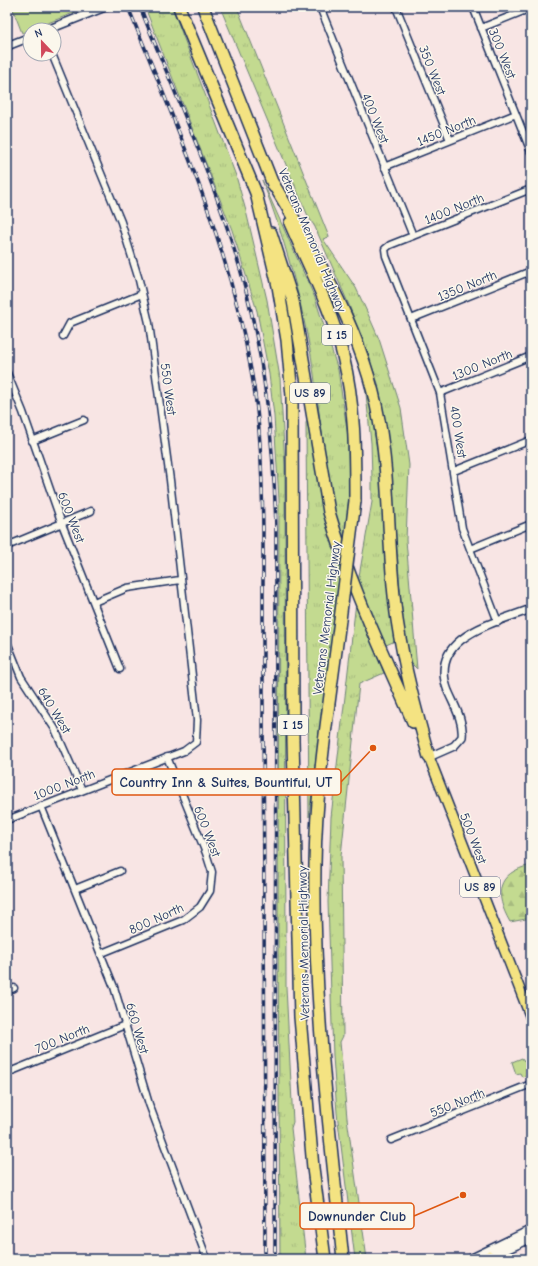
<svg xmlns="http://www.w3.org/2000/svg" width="538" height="1266" viewBox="0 0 538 1266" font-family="'Comic Neue',sans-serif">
	<defs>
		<pattern id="grass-tufts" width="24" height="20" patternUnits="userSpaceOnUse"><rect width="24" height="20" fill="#c3da90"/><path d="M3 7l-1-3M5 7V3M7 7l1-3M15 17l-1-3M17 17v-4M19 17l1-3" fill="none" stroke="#a7bb7f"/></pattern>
		<pattern id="forest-firs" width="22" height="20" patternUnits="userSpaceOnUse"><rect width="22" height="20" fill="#c3da90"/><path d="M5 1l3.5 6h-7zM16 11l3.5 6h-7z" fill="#a7bb7f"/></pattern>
	</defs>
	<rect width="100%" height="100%" fill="#f8e5e4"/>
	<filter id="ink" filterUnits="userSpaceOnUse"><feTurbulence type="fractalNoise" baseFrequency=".025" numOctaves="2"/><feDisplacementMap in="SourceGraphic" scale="8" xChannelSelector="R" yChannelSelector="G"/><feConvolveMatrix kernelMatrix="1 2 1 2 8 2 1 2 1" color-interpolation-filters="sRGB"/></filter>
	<g filter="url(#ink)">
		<!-- grass -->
		<path fill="url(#grass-tufts)" stroke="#6f8477" d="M153,7H172L236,176L246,211L267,300L280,378L285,466L286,987L293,1122L291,1128L306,1259H280L278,939L279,500L274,416L269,374L257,311L232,230L146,10Z
			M220,7H237L329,237L323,239L356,288L368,314L379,339L401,408L409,465L406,540L417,669L411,663L403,626L389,451L387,430L377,389L379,386L349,305L315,227L308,216L292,179Z
			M262,180L315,298L338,370L348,436L349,495L344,544L335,519L321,440L323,439C318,411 316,383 311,355C300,295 284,236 262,180Z
			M365,384L373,418L379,463L395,641L384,646L358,582L372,502V478L371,443Z
			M308,418L322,505L341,564L309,817L306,423Z
			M356,602L384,673L359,684L341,856L343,1036L340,1042L347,1118L367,1259H355L337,1113L333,1056L328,902L331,817Z"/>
		<!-- forest -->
		<path fill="url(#forest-firs)" stroke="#6f8477" d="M531,865V918L510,922C494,894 496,873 531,865Z"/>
		<!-- park -->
		<path fill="#c3da90" stroke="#6f8477" d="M12,7H89L22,33Z
			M522,1058L524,1061L530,1059V1074L522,1077L520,1073L516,1074L512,1062Z"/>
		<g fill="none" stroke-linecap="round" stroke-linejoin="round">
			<!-- minor casing -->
			<g stroke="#1b2f5e" stroke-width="9">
				<path id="minor" d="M320,7L413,236
					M396,7L450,140
					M473,7L531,152
					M481,28L531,8
					M384,167L516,114
					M411,319L531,271
					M63,336L70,323L142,294
					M7,373L23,412L62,524L120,669
					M440,393L531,356
					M32,441L84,420
					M454,471L531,440
					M7,546L91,511
					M470,549L531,524
					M94,602L127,588L180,580
					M498,622L462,528L440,393L386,256L385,249L390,245L531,189
					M7,642L21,677L55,729L82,790
					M41,806L114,987L149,1104L207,1259
					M7,820L184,751L196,742L197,720L170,480L149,323L139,280L121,222L52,54
					M75,889L120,871
					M102,953L183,920L200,907L210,891L212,872L206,853L167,757
					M7,991L14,988
					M7,1073L125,1025
					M391,1140L531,1084"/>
			</g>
			<!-- tertiary casing -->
			<g stroke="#1b2f5e" stroke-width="10">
				<path id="tertiary" d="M47,30L105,7
					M7,46L30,37
					M429,757L454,746L462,737C464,721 454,705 448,691C427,637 494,623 531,609"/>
			</g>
			<!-- secondary casing -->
			<g stroke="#1b2f5e" stroke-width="11">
				<path id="secondary" d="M489,1257L531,1238
					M471,1259L531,1230"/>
			</g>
			<!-- primary casing -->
			<g stroke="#1b2f5e" stroke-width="12">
				<path id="primary" d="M429,757L531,1018"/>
			</g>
			<!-- motorway casing -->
			<g stroke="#1b2f5e" stroke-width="14">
				<path id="motorway" d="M179,7L256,193L278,286L287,340L292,396L293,740L300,1017L313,1168L325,1259
					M203,7L274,187
					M271,180C316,255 364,333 379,420C391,486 387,554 397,620C404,667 416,711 429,757
					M290,223C309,267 332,310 343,356C355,404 355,453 355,501
					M271,233L293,301L329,512C350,585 383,653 413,722
					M340,620C330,700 316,782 315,864C313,996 329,1128 343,1259
					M487,1259L489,1257"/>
			</g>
			<!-- minor -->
			<use href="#minor" stroke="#fbf7ec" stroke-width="6"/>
			<!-- tertiary -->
			<use href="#tertiary" stroke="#fbf7ec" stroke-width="7"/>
			<!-- secondary -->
			<use href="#secondary" stroke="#fbf7ec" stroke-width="8"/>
			<!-- primary -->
			<use href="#primary" stroke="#f4e382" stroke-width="9"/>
			<!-- motorway -->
			<use href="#motorway" stroke="#f4e382" stroke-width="11"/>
			<!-- rail casing -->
			<g stroke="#1b2f5e" stroke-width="3.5">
				<path id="rail" d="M128,7C176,125 229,244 251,370C261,422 262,476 263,529C263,589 263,649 263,708C264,892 265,1075 265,1259
					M140,7C175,94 215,181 241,272C265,356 274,443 276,531L275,1259"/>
			</g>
			<!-- rail -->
			<use href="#rail" stroke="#fbf7ec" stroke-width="2" stroke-dasharray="6" stroke-linecap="butt"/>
			<!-- motorway-bridge casing -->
			<g stroke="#1b2f5e" stroke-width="14" stroke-linecap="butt">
				<path id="motorway-bridge" d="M340,620L355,501"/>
			</g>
			<!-- motorway-bridge -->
			<use href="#motorway-bridge" stroke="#f4e382" stroke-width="11"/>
		</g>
	</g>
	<g text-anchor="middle" stroke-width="3" stroke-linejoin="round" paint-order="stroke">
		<!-- shield labels -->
		<g fill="#fbf7ec" stroke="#5e6b89" stroke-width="1">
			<rect x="322" y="325" width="30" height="20" rx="3"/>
			<rect x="290" y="383" width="40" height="20" rx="3"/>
			<rect x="278" y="715" width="30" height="20" rx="3"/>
			<rect x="460" y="877" width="40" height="20" rx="3"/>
		</g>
		<g font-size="12" font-weight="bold" fill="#1b2f5e">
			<text x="337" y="339">I 15</text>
			<text x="310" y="397">US 89</text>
			<text x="293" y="729">I 15</text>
			<text x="480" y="891">US 89</text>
		</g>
		<!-- street labels -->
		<g font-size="13" fill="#1b2f5e" stroke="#fbf7ec">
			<text transform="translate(503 53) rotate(68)" y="5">300 West</text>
			<text transform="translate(433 70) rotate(68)" y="5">350 West</text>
			<text transform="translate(376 118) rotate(68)" y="5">400 West</text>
			<text transform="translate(446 130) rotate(-22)" y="5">1450 North</text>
			<text transform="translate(454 208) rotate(-22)" y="5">1400 North</text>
			<text transform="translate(313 240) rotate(67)" y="5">Veterans Memorial Highway</text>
			<text transform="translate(467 285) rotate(-22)" y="5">1350 North</text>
			<text transform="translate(482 364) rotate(-22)" y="5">1300 North</text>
			<text transform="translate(169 389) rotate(82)" y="5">550 West</text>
			<text transform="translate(459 432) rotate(81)" y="5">400 West</text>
			<text transform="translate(72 517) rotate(69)" y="5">600 West</text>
			<text transform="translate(326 618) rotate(-83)" y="5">Veterans Memorial Highway</text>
			<text transform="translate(55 710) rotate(59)" y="5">640 West</text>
			<text transform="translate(64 784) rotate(-21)" y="5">1000 North</text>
			<text transform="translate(208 831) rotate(69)" y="5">600 West</text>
			<text transform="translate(474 838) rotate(69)" y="5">500 West</text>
			<text transform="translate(156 918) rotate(-24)" y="5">800 North</text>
			<text transform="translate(303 943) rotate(-91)" y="5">Veterans Memorial Highway</text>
			<text transform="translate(138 1028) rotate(74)" y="5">660 West</text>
			<text transform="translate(62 1038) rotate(-22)" y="5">700 North</text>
			<text transform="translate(457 1102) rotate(-22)" y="5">550 North</text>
		</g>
	</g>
	<!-- callouts -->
	<path fill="none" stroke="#de5710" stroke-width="1.5" d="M373 748L341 782M463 1195L414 1216"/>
	<g fill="#de5710" stroke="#fbf7ec" stroke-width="1.5">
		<circle cx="373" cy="748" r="4"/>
		<circle cx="463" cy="1195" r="4"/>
	</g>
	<g fill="#fbf7ec" stroke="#de5710" stroke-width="1.5">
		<rect x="112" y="769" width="229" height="26" rx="4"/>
		<rect x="300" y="1203" width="114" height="26" rx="4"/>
	</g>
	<g font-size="14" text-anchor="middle" font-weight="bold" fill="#1b2f5e">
		<text x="226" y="787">Country Inn &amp; Suites, Bountiful, UT</text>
		<text x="357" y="1221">Downunder Club</text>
	</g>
	<!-- margin -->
	<rect width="538" height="1266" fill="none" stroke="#fbf7ec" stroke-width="24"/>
	<rect x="12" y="12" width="514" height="1242" fill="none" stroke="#1b2f5e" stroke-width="1.5" filter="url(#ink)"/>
	<!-- north arrow -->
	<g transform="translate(42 42) rotate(338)"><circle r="19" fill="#fbf7ec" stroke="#a1a7b3"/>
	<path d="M0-3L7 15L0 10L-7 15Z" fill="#d1495b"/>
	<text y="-6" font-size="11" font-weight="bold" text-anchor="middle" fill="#1b2f5e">N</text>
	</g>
</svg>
